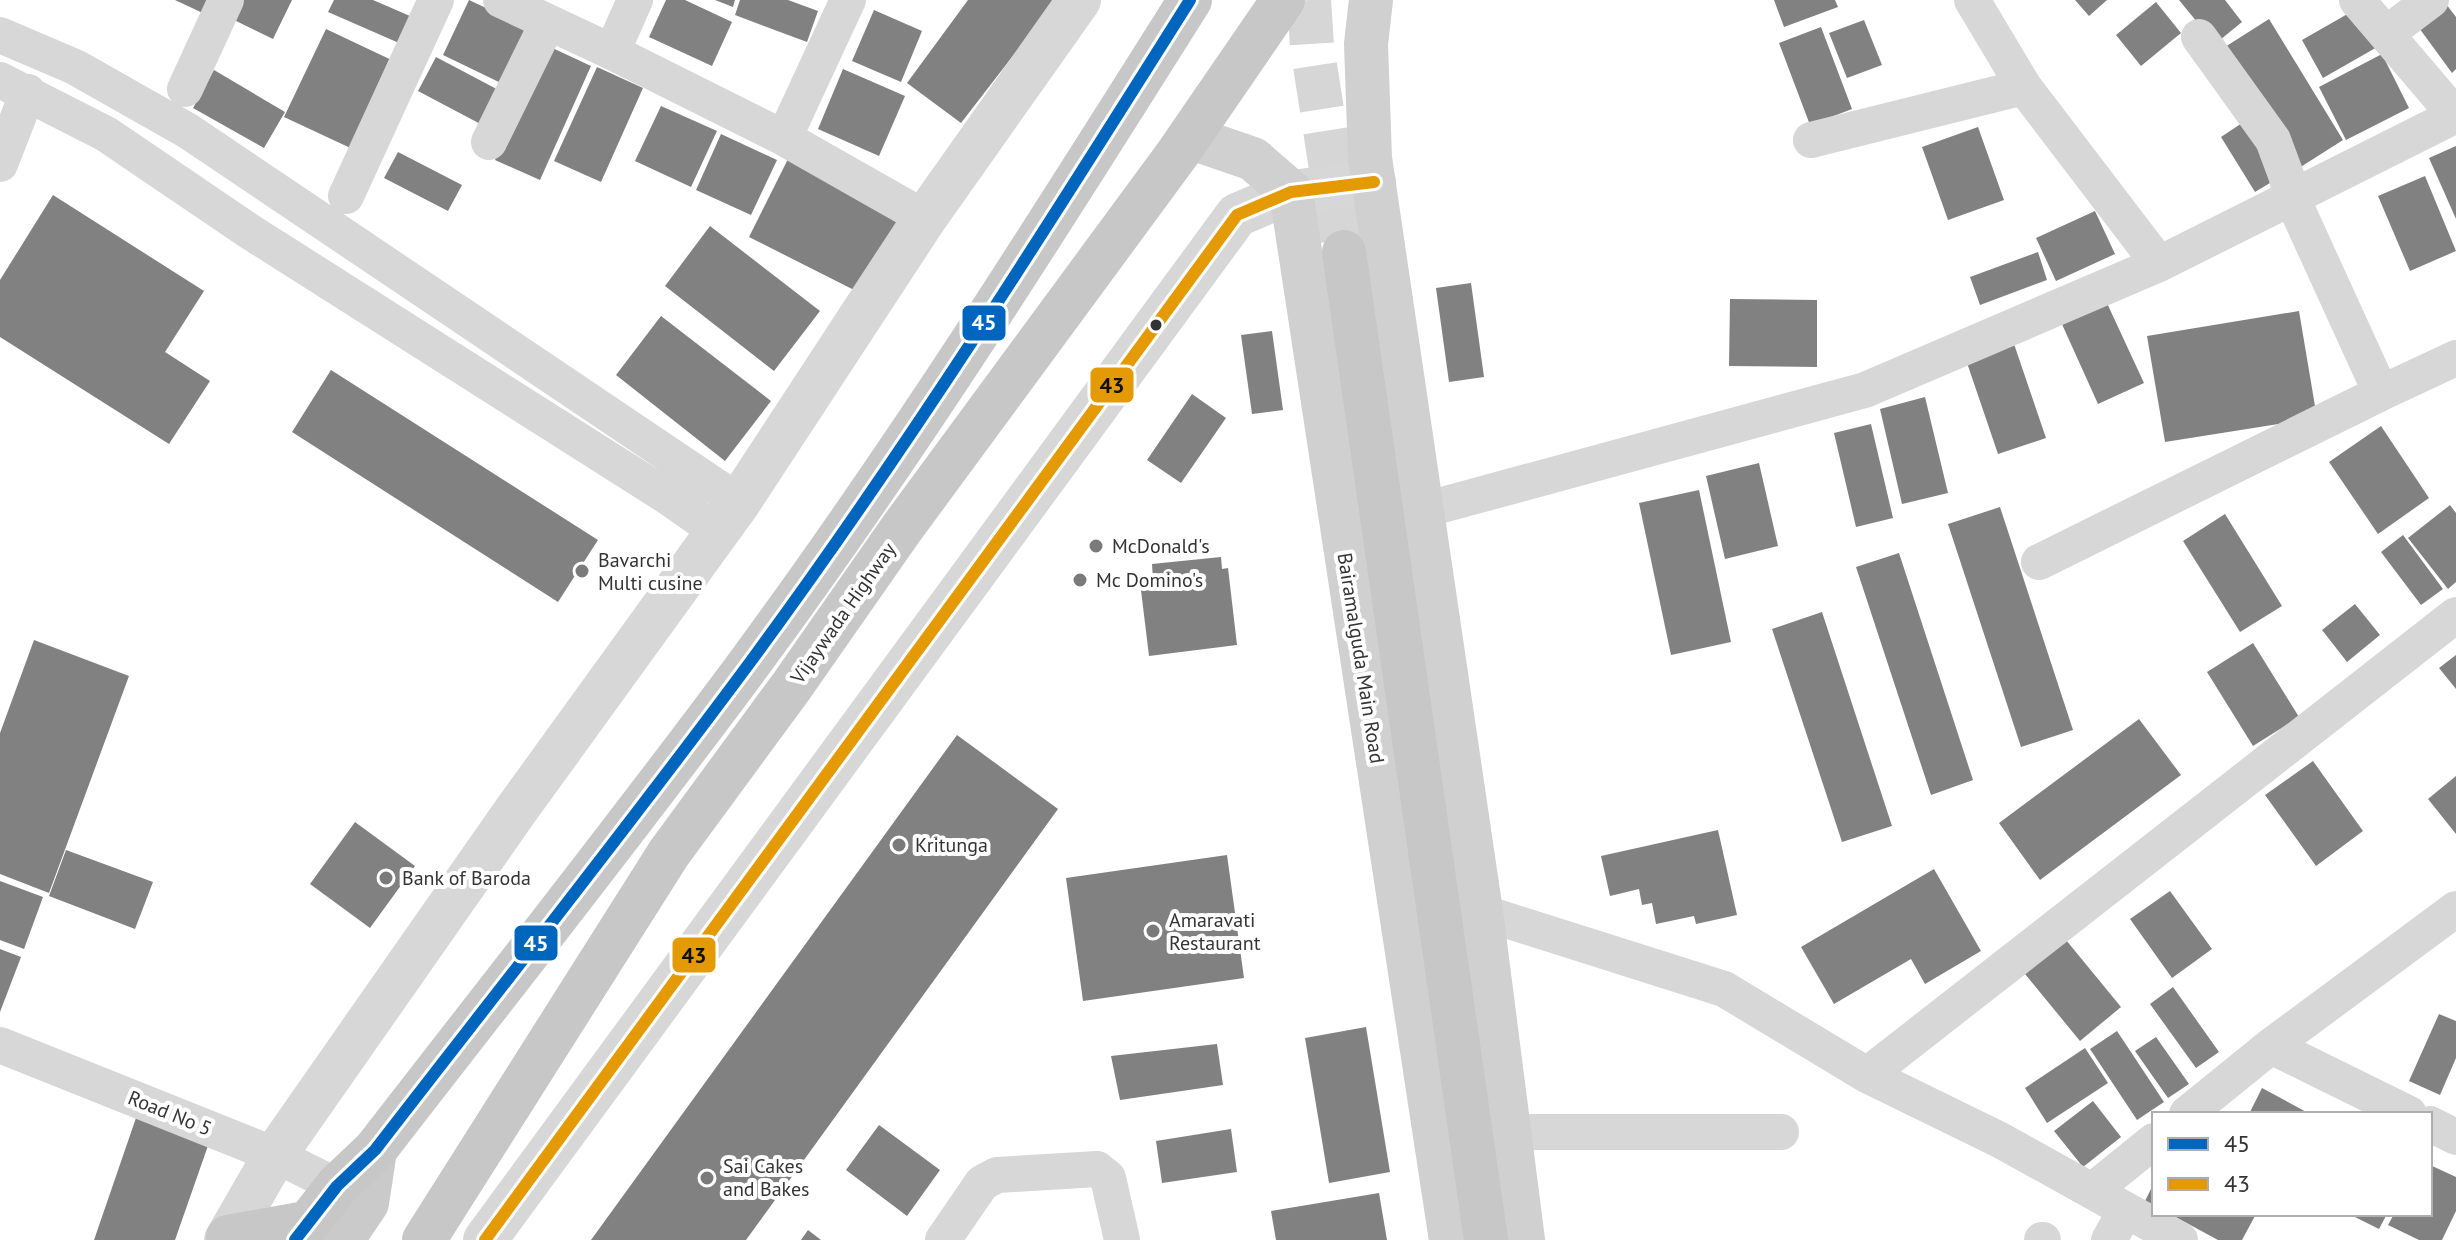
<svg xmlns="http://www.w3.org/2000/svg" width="2456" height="1240" viewBox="0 0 2456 1240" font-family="'PT Sans',sans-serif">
	<rect width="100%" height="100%" fill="#fff"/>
	<!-- building -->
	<path fill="#818181" d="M175,0H213L207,15Z
		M239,0H292L273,39L230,18Z
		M334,0H373L410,16L399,43L328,12Z
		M469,0L529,28L503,84L443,55Z
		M666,0H685L732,22L712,66L649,37Z
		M715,0H735L733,7Z
		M740,0H788L818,11L807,42L735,15Z
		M968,0H1056L961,123L907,83Z
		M1774,0H1835L1838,7L1784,27Z
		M2075,0H2107L2089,16Z
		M2179,0H2225L2242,22L2215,44Z
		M2443,0L2456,17V69L2452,73L2414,21Z
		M2156,2L2181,33L2141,66L2116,35Z
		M2358,8L2379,46L2323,78L2302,40Z
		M874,10L922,31L901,82L852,61Z
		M2269,19L2343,140L2299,168L2225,47Z
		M1864,20L1882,65L1847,78L1829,33Z
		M1821,27L1852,109L1810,125L1779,43Z
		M326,29L400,64L359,152L284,117Z
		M546,45L591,66L540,180L495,160Z
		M2382,54L2409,108L2346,140L2319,87Z
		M436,57L506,94L488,128L418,91Z
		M597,67L643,88L601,182L554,161Z
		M843,69L905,96L879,156L818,129Z
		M214,70L285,112L264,148L193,108Z
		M661,106L717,131L691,187L635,161Z
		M2245,121L2280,177L2255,192L2221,137Z
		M1978,127L2004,200L1948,220L1922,147Z
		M721,134L777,160L751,215L696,190Z
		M2456,146V219L2429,158Z
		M398,152L462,185L448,211L384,178Z
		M788,159L905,217L866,296L749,237Z
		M2425,176L2456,251L2410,271L2378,196Z
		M53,195L204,291L165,352L210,381L169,444L0,337V280Z
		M2095,211L2115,254L2056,281L2036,238Z
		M710,226L820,311L774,371L665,286Z
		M2038,252L2047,280L1980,305L1970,277Z
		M1471,283L1484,377L1449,382L1436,288Z
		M1730,299L1817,300V367L1729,366Z
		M2106,301L2144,383L2098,404L2061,322Z
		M2299,311L2317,418L2165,442L2147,336Z
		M661,316L771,401L725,461L616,375Z
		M1272,331L1283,410L1252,414L1241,335Z
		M2014,344L2046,438L1998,454L1966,360Z
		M331,370L598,540L558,602L292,432Z
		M1192,394L1226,418L1181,483L1147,460Z
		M1925,397L1948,493L1902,504L1880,409Z
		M1871,424L1893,518L1856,527L1834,433Z
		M2381,426L2429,498L2378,534L2329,462Z
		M1759,463L1778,546L1725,559L1706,476Z
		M1699,490L1731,642L1671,655L1639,503Z
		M2450,505L2456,513V582L2448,589L2408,538Z
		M2000,507L2073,730L2021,747L1948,524Z
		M2225,514L2282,606L2240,632L2183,541Z
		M2403,535L2443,589L2421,605L2381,552Z
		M1899,553L1973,780L1931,795L1856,567Z
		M1221,557L1222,569L1228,568L1237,645L1149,656L1140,582L1153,580L1152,564Z
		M2355,604L2380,635L2347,662L2322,630Z
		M1822,612L1892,826L1842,842L1772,629Z
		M34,640L129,676L49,893L0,874V733Z
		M2253,643L2299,717L2253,746L2207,672Z
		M2456,655V689L2439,668Z
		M2139,719L2181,775L2040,880L1999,823Z
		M957,735L1058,809L746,1240H591Z
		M2313,761L2363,831L2316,866L2265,795Z
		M2456,776V834L2428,799Z
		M355,822L415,866L370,928L310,884Z
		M1718,830L1737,915L1696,924L1694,916L1656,924L1652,903L1642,905L1639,889L1610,896L1601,856Z
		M66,850L153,882L135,929L49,896Z
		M1227,855L1244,978L1083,1001L1066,878Z
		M1934,869L1981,951L1925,984L1911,959L1834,1004L1801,947Z
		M0,881L43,897L24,949L0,940Z
		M2170,891L2212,949L2172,978L2130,919Z
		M2066,940L2121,1007L2080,1041L2025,974Z
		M0,949L21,957L0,1012Z
		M2173,987L2219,1052L2196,1068L2150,1004Z
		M2439,1014L2456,1021V1058L2440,1095L2409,1081Z
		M1366,1027L1390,1172L1329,1183L1305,1038Z
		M2117,1031L2164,1102L2137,1120L2090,1049Z
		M2156,1037L2189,1084L2168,1098L2135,1051Z
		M1217,1044L1223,1085L1120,1100L1111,1056Z
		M2085,1048L2108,1083L2047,1123L2025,1088Z
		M2262,1088L2310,1114H2249Z
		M2093,1101L2121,1137L2083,1167L2054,1131Z
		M137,1115L210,1140L175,1240H94Z
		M879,1125L940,1170L907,1216L846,1170Z
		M1231,1129L1237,1172L1162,1183L1156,1141Z
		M2430,1165L2456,1177V1211L2442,1240H2419L2388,1225L2394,1214H2430Z
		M2154,1183V1205L2145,1201Z
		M1379,1193L1387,1240H1276L1271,1211Z
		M2170,1214H2256L2242,1240H2218Z
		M2349,1214H2387L2379,1229Z
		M808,1230L821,1240H801Z"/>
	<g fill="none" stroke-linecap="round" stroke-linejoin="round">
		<!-- trunk-tunnel -->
		<path stroke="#d6d6d6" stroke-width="44" stroke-dasharray="44 22" stroke-linecap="butt" d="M1309,0L1312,46L1344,252"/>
		<!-- minor -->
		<path stroke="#d7d7d7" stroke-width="36" d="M501,0L612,52L784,138L925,218
			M1972,0L2024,87L2159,264
			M2357,0L2455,115
			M2386,34L2431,0
			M0,35L75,67L188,131L739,502
			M612,52L635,0
			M0,80L106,134L252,233L668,497L718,532
			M185,89L226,0
			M784,138L848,0
			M1811,140L2024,87
			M489,142L548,22
			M0,164L28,92
			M346,196L436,0
			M2381,393L2456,358
			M1424,510L1865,390L2159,264L2456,115
			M2039,562L2381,393L2292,198L2286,175L2273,140L2199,37
			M1481,912L1724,989L1867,1075L2456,615
			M0,1045L275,1155L337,1186
			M2271,1046L2409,1114
			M1867,1075L2000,1140L2180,1240
			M2187,1114L2271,1046L2456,909
			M2430,1124L2456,1137
			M1510,1132H1781
			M2092,1191L2154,1141
			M943,1240L982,1183L997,1175L1097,1169L1108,1178L1122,1240
			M2042,1240H2043
			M2109,1240L2126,1210"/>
		<!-- tertiary -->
		<path stroke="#d7d7d7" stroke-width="44" d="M226,1240L275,1155L514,813L739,502L925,218L1079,0
			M485,1240L1237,215L1291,192L1374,182"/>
		<!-- secondary -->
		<path stroke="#d0d0d0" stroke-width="44" d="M1371,0L1366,44L1370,158L1481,912L1523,1240
			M1189,137L1253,159L1291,192L1451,1240"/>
		<!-- primary -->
		<path stroke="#cacaca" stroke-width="44" d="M342,1240L367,1203L375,1150"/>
		<!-- trunk -->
		<path stroke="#c7c7c7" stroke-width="44" d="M1344,252L1486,1240
			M228,1237L306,1223
			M295,1240L337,1186L375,1150C501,987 629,826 751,661C908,448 1049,224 1190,0
			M424,1240L669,853L791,687L902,528L1178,153L1283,0"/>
		<!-- bus-1 casing -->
		<g stroke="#fff" stroke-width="18">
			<path id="bus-1" d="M295,1240L337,1186L375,1150C501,987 629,826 751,661C908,448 1049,224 1190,0"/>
		</g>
		<!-- bus-2 casing -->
		<g stroke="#fff" stroke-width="18">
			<path id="bus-2" d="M485,1240L1237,215L1291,192L1374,182"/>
		</g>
		<!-- bus-1 -->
		<use href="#bus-1" stroke="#0065bd" stroke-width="12"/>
		<!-- bus-2 -->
		<use href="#bus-2" stroke="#e39a05" stroke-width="12"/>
	</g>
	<!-- markers -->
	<circle fill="#333" stroke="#fff" stroke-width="3" cx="1156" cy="325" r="7"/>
	<g fill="#7a7a7a" stroke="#fff" stroke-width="3">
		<circle cx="1096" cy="546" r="8"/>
		<circle cx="582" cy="571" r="8"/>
		<circle cx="1080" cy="580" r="8"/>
		<circle cx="899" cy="845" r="8"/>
		<circle cx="386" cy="878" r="8"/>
		<circle cx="1153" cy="931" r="8"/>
		<circle cx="707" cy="1178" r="8"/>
	</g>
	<g text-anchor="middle" stroke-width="8" stroke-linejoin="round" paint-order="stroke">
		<!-- poi labels -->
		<g font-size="20" fill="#333" stroke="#fff" text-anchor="start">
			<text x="1112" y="553">McDonald's</text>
			<text x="598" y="567">Bavarchi<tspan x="598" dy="23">Multi cusine</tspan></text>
			<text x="1096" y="587">Mc Domino's</text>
			<text x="915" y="852">Kritunga</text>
			<text x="402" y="885">Bank of Baroda</text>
			<text x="1169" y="927">Amaravati<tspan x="1169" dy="23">Restaurant</tspan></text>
			<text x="723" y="1173">Sai Cakes<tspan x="723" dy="23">and Bakes</tspan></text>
		</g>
		<!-- street labels -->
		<g font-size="20" fill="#333" stroke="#fff">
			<text transform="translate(843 613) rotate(-55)" y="7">Vijaywada Highway</text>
			<text transform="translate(1361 658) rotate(81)" y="7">Bairamalguda Main Road</text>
			<text transform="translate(170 1113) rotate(22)" y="7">Road No 5</text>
		</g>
	</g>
	<g stroke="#fff" stroke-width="3">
		<rect x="961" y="304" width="46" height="38" rx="8" fill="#0065bd"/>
		<rect x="1089" y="366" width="46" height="38" rx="8" fill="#e39a05"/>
		<rect x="513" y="924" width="46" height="38" rx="8" fill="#0065bd"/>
		<rect x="671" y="936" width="46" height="38" rx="8" fill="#e39a05"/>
	</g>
	<g font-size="22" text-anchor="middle" font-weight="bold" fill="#fff">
		<text x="984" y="330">45</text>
		<text x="536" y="951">45</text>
	</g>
	<g font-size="22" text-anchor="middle" font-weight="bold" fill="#111">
		<text x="1112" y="393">43</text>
		<text x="694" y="963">43</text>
	</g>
	<!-- legend -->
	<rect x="2152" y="1112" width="280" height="104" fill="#ffffff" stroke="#adadad" stroke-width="2"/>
	<rect x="2168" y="1138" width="40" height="12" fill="#0065bd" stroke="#adadad" stroke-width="2"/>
	<text x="2224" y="1152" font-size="24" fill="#333333">45</text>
	<rect x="2168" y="1178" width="40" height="12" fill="#e39a05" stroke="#adadad" stroke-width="2"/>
	<text x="2224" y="1192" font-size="24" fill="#333333">43</text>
</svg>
